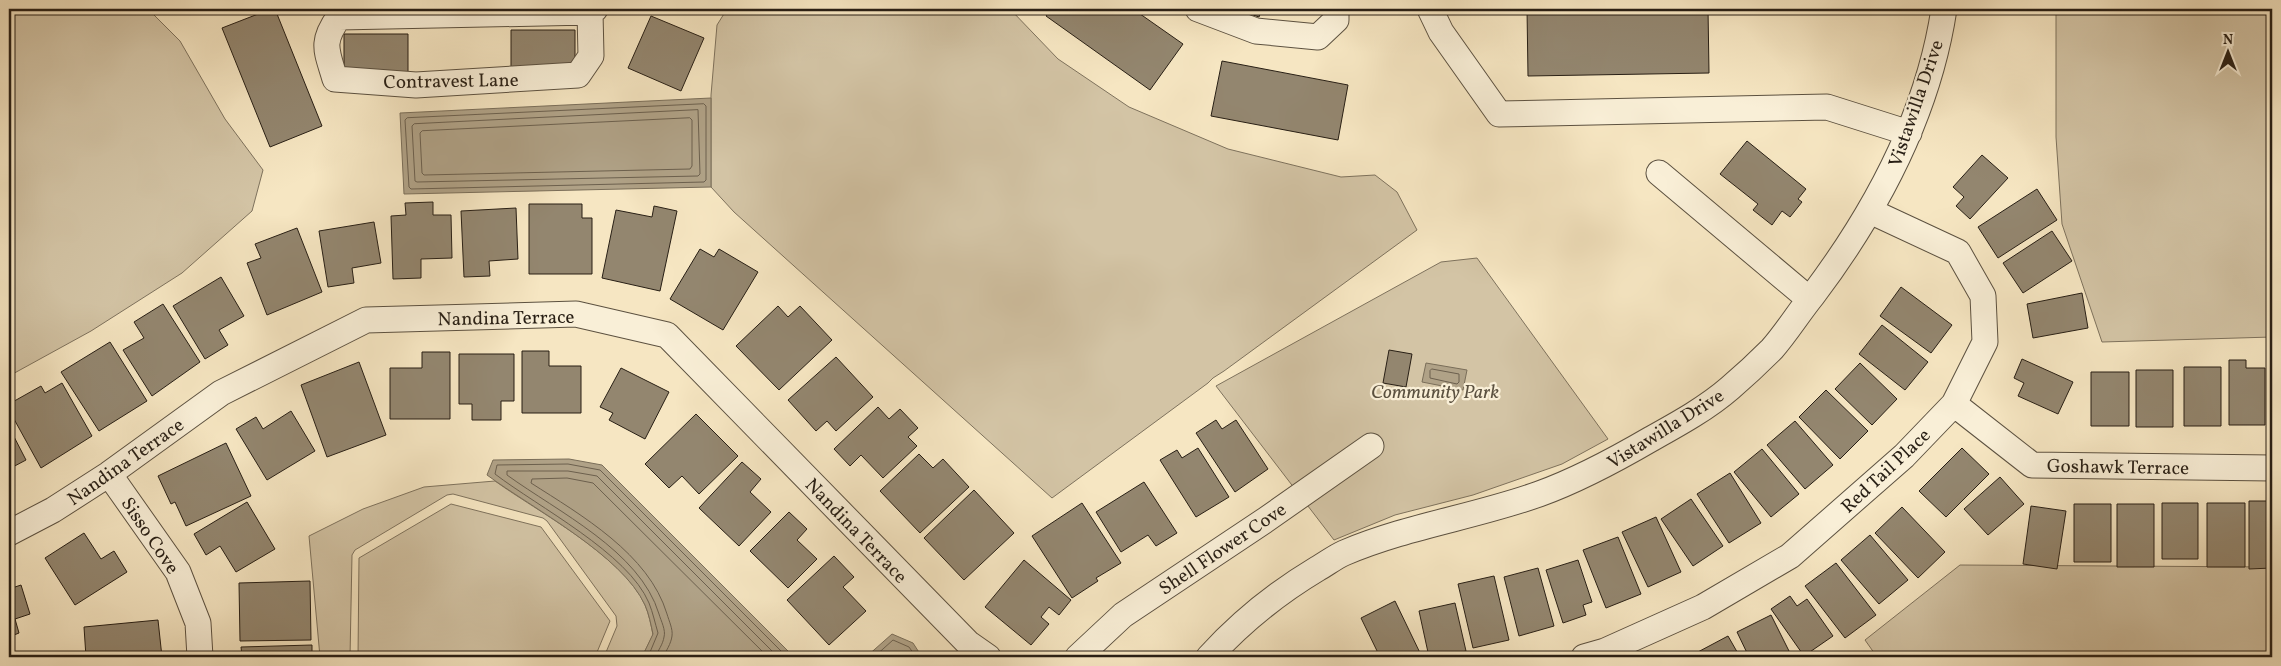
<svg xmlns="http://www.w3.org/2000/svg" width="2281" height="666" viewBox="0 0 2281 666" font-family="Vollkorn,serif">
	<rect width="100%" height="100%" fill="#f6e6c2"/>
	<filter id="stains"><feTurbulence type="fractalNoise" baseFrequency=".004" numOctaves="4"/><feColorMatrix values="0 0 0 0 .2 0 0 0 0 .09 0 0 0 0 .02 0 0 0 .5 -.17"/></filter>
	<radialGradient id="worn" r=".72"><stop offset=".6" stop-color="#630" stop-opacity="0"/><stop offset="1" stop-color="#630" stop-opacity=".3"/></radialGradient>
	<!-- green -->
	<path fill="#d3c4a5" stroke="#7e725d" d="M9,9H148L180,41L225,119L263,170L252,211L182,273L91,331L9,376Z
		M727,9H1010L1058,59L1129,107L1228,149L1341,177L1375,175L1397,192L1417,230L1224,371L1213,378L1208,383L1052,498L734,212L711,187V95L717,25Z
		M2056,9H2272V337L2102,342L2062,224L2056,137Z
		M1477,258L1608,439L1562,464L1473,495L1395,515L1334,540L1216,386L1441,262Z
		M495,481C538,512 623,556 645,605C649,614 651,625 653,635L642,657H604L617,626L616,616L547,521L543,518L453,494L447,495L355,550L352,555L350,657H320L309,536L363,509L424,487Z
		M451,504L541,527L610,621L595,657H358L359,558Z
		M1960,565L2272,567V657H1877L1865,640Z"/>
	<!-- water -->
	<path fill="#b0a287" stroke="#7a6e59" d="M711,98V187L404,194L400,113Z
		M1426,363L1467,370L1463,390L1422,382Z
		M569,459L602,465L794,657H642L653,634C651,625 649,614 645,605C622,555 532,508 487,475L493,460Z
		M892,634L913,643L922,657H866Z"/>
	<g fill="none" stroke-linecap="round" stroke-linejoin="round">
		<!-- shore -->
		<path stroke="#6c604e" stroke-width="1" d="M704,104L706,106V180L704,182L411,189L409,187L405,120L407,118Z
			M698,110L700,174L698,176L417,182L415,181L412,126L414,124Z
			M690,118L692,120V166L690,169L424,175L422,173L420,133L422,131Z
			M1432,369L1459,374V382L1457,384L1430,378V371Z
			M648,657L658,633C655,623 653,613 649,603C628,553 538,507 495,474L497,465L568,464L600,470L787,657
			M655,657C658,651 663,644 664,637C666,630 661,621 659,614C640,551 558,512 507,475V471H568L597,476L778,657
			M663,657C666,651 671,644 672,636C673,629 669,621 667,614C649,554 581,515 531,483L532,479L567,478L593,483L768,657
			M874,657L893,640L909,647L916,657"/>
	</g>
	<!-- building -->
	<path fill="#93866f" stroke="#281f15" d="M271,9H275L322,126L270,147L222,28Z
		M1051,9H1133L1183,44L1150,90L1046,16Z
		M1236,9H1262L1259,17Z
		M1527,9H1708L1709,73L1528,76Z
		M651,16L704,38L681,91L628,68Z
		M511,30H575V69H511Z
		M344,34H408V73H344Z
		M1222,61L1348,85L1338,140L1211,116Z
		M1747,141L1806,189L1798,199L1802,202L1790,217L1782,211L1772,225L1753,210L1758,204L1720,174Z
		M1982,155L2008,178L1970,219L1956,206L1964,197L1953,187Z
		M2037,189L2057,220L1998,258L1978,227Z
		M433,202V215H451L452,258L421,259V278L393,279L391,216L406,215L405,203Z
		M529,204H582V218H592V274H529Z
		M654,206L677,211L660,291L602,278L616,210L652,217Z
		M516,208L518,259L489,261L490,276L464,277L461,211Z
		M374,222L381,263L352,268L354,283L328,287L319,231Z
		M297,228L322,292L267,315L247,263L261,258L255,244Z
		M2052,231L2072,261L2023,293L2003,263Z
		M700,249L714,257L719,249L758,272L723,330L670,299Z
		M221,277L244,316L219,330L228,345L205,359L173,306Z
		M1901,287L1952,325L1931,353L1880,316Z
		M2082,293L2088,328L2033,338L2027,304Z
		M163,304L200,362L152,396L123,350L144,338L134,322Z
		M778,306L788,317L800,306L832,340L779,390L736,346Z
		M1882,325L1928,362L1905,390L1859,354Z
		M110,342L147,401L99,431L61,372Z
		M1389,350L1412,354L1406,387L1383,383Z
		M522,351H549V366H581V413H522Z
		M422,352H450V419H390V368H422Z
		M459,354H514V401H501V420H472V404H459Z
		M836,357L873,397L836,431L827,421L816,431L788,400Z
		M2022,359L2073,382L2058,414L2018,396L2024,383L2014,378Z
		M2229,360H2246V368H2265V425H2229Z
		M359,362L386,435L327,457L301,385Z
		M1860,363L1897,399L1872,425L1835,389Z
		M2184,367H2221V426H2184Z
		M621,368L669,392L645,439L609,420L613,413L600,407Z
		M2136,370H2173V427H2136Z
		M2091,372H2129V426H2091Z
		M62,383L92,436L41,468L9,410V404L41,386L45,393Z
		M1826,390L1868,431L1840,459L1799,417Z
		M878,407L889,419L900,409L918,428L908,437L917,446L883,478L861,455L850,466L834,449Z
		M291,411L315,451L267,480L236,429L256,417L263,429Z
		M696,414L738,456L699,494L682,476L669,488L645,464Z
		M1216,420L1222,429L1236,420L1268,469L1235,492L1196,433Z
		M1795,421L1833,465L1805,489L1767,445Z
		M9,427L26,460L9,469Z
		M226,443L251,496L186,526L175,502L171,504L158,476Z
		M1198,448L1229,497L1196,517L1160,460L1177,450L1182,458Z
		M1962,448L1989,474L1946,517L1919,491Z
		M1762,449L1799,494L1771,517L1734,472Z
		M919,454L933,468L943,459L969,487L920,533L880,491Z
		M742,462L761,479L750,492L771,512L739,546L699,508Z
		M1730,473L1761,523L1729,543L1697,494Z
		M2000,477L2024,504L1988,535L1964,509Z
		M1144,482L1177,533L1156,546L1148,535L1121,552L1096,512Z
		M974,490L1014,533L964,580L924,538Z
		M1691,499L1723,546L1693,566L1661,519Z
		M2249,501H2272V568L2249,569Z
		M247,502L275,549L236,572L220,546L206,555L194,534Z
		M1082,503L1121,563L1096,578L1098,581L1072,598L1032,536Z
		M2162,503H2198V559H2162Z
		M2207,503H2245V567H2207Z
		M2074,504H2111V562H2074Z
		M2117,504H2154V567H2117Z
		M2031,506L2066,511L2057,569L2023,564Z
		M1902,507L1945,552L1918,578L1875,533Z
		M789,512L807,529L797,540L817,559L788,588L750,551Z
		M1656,517L1681,572L1648,587L1622,532Z
		M84,533L101,559L114,551L127,572L75,605L45,558Z
		M1870,535L1908,580L1879,604L1841,560Z
		M1618,537L1641,594L1606,608L1583,550Z
		M834,556L854,577L843,587L866,611L829,645L787,600Z
		M1024,560L1071,600L1059,615L1049,607L1041,617L1049,624L1031,645L985,607Z
		M1578,560L1592,602L1583,605L1586,615L1563,623L1546,570Z
		M1836,563L1876,615L1845,638L1805,586Z
		M1538,568L1554,626L1519,636L1504,577Z
		M1494,576L1509,640L1473,648L1458,584Z
		M310,581L311,640L240,641L239,583Z
		M21,585L30,614L15,619L19,633L9,637V589Z
		M1790,596L1797,606L1807,599L1833,636L1804,656L1771,609Z
		M1395,601L1422,657H1380L1361,618Z
		M1455,603L1466,651L1440,657H1429L1419,611Z
		M1771,615L1792,657H1749L1737,632Z
		M158,620L162,657H86L84,627Z
		M1728,636L1740,657H1699L1696,653Z
		M312,645V657H242L241,647Z"/>
	<g fill="none" stroke-linecap="round" stroke-linejoin="round">
		<!-- minor casing -->
		<g stroke="#5c5140" stroke-width="27">
			<path id="minor" d="M1198,9L1256,31L1318,37L1336,20V9
				M1430,9L1441,32L1499,114L1827,107L1909,133
				M590,12L591,56L578,75L416,85L335,79C327,51 320,43 339,17L590,12L595,9
				M1659,173L1809,299
				M1954,404L2032,465L2272,468
				M109,474L178,572L198,623L200,657
				M9,533L53,510L109,474L221,393L366,320L576,314L667,335L968,643L988,657
				M1078,657L1123,615L1264,521L1371,446
				M1209,657C1240,623 1277,593 1317,569C1326,564 1335,557 1344,553C1407,526 1475,517 1539,494C1578,480 1615,460 1651,439C1678,424 1707,408 1730,388C1744,376 1759,362 1772,349C1787,332 1799,312 1813,295C1877,210 1928,115 1944,9
				M1584,657L1605,651L1703,607L1790,556L1904,456L1954,404L1985,342L1983,296L1958,252L1870,211"/>
		</g>
		<!-- minor -->
		<use href="#minor" stroke="#f9efd7" stroke-width="25"/>
	</g>
	<g text-anchor="middle" stroke-width="4.5" stroke-linejoin="round" paint-order="stroke">
		<!-- street labels -->
		<g font-size="19" fill="#281f15" stroke="#f9efd7">
			<text transform="translate(451 80) rotate(-1)" y="7">Contravest Lane</text>
			<text transform="translate(1915 103) rotate(-71)" y="7">Vistawilla Drive</text>
			<text transform="translate(506 317) rotate(-1)" y="7">Nandina Terrace</text>
			<text transform="translate(1665 428) rotate(-32)" y="7">Vistawilla Drive</text>
			<text transform="translate(125 461) rotate(-35)" y="7">Nandina Terrace</text>
			<text transform="translate(2118 466) rotate(1)" y="7">Goshawk Terrace</text>
			<text transform="translate(1885 470) rotate(-43)" y="7">Red Tail Place</text>
			<text transform="translate(857 530) rotate(46)" y="7">Nandina Terrace</text>
			<text transform="translate(151 535) rotate(56)" y="7">Sisso Cove</text>
			<text transform="translate(1222 548) rotate(-34)" y="7">Shell Flower Cove</text>
		</g>
		<!-- park labels -->
		<g font-size="19" font-style="italic" fill="#5b5140" stroke="#f9efd7">
			<text x="1435" y="398">Community Park</text>
		</g>
	</g>
	<!-- margin -->
	<rect width="2281" height="666" fill="none" stroke="#f6e6c2" stroke-width="30"/>
	<rect x="10" y="10" width="2261" height="646" fill="none" stroke="#281f15" stroke-width="2.5"/>
	<rect x="15" y="15" width="2251" height="636" fill="none" stroke="#281f15"/>
	<!-- north arrow -->
	<g transform="translate(2228 52)" stroke="#f9efd7" stroke-width="4" paint-order="stroke">
	<path d="M0-4L9 19L0 12L-9 19Z" fill="#281f15"/>
	<text y="-8" font-size="14" font-weight="bold" text-anchor="middle" fill="#281f15">N</text>
	</g>
	<rect width="100%" height="100%" filter="url(#stains)"/>
	<rect width="100%" height="100%" fill="url(#worn)"/>
</svg>
